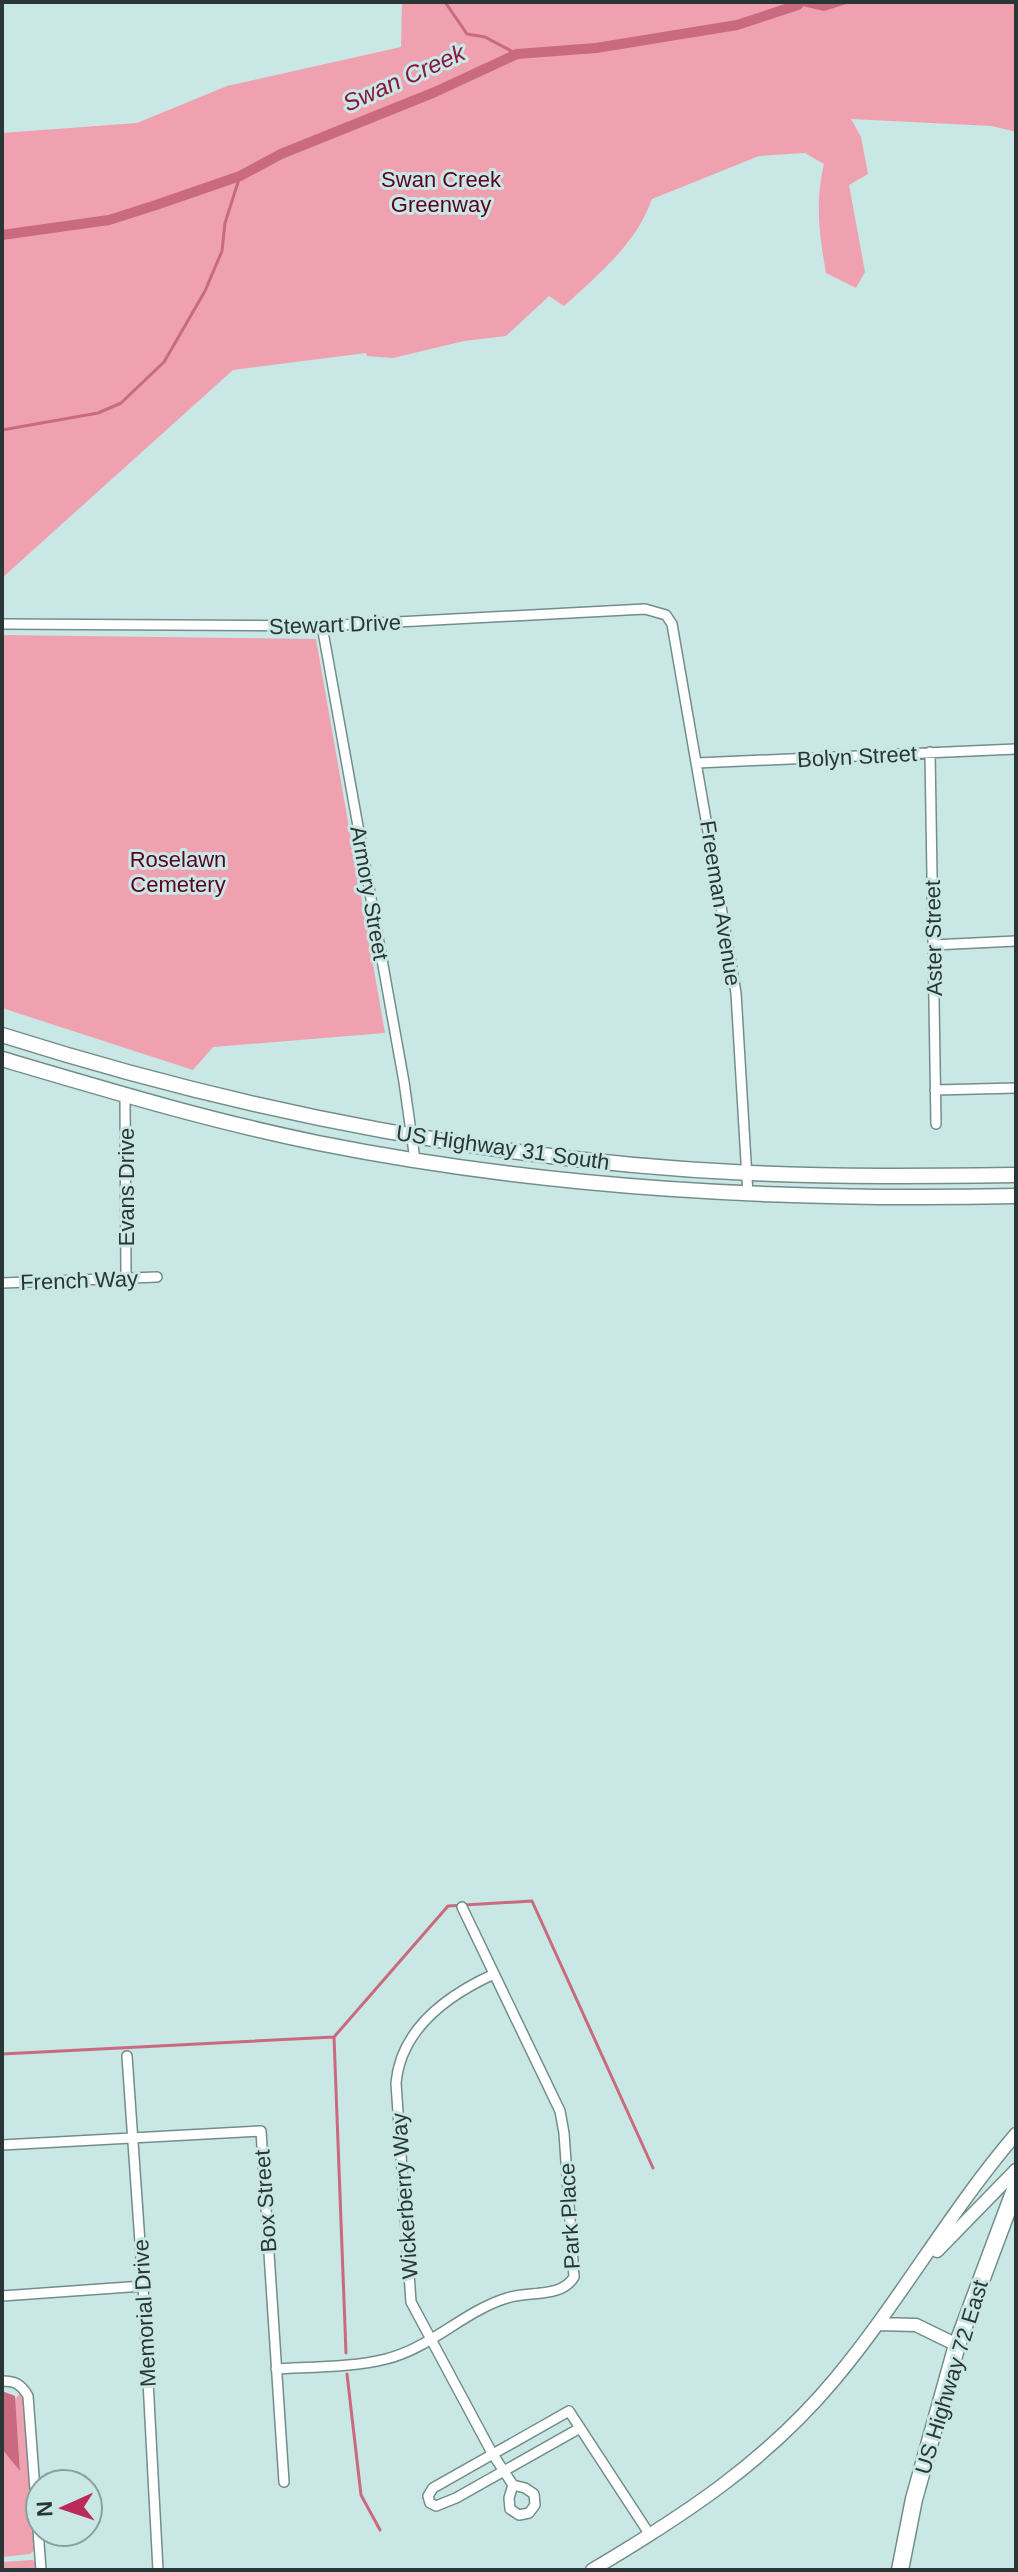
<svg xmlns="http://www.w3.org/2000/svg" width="1018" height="2572" viewBox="0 0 1018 2572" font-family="Arial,sans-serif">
	<rect width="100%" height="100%" fill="#c9e7e4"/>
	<!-- green -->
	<path fill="#efa1b0" d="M402,2H1016V132L992,126L851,119L861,137L868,174L849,185L865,272L856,288L826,273C819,233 815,203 824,164L805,153L759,156L652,199C636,244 599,274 564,306L549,296L506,336L464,341L393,358L367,356L366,353L233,370L2,578V133L137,123L227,86L401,47Z
		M2,635L316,639L385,1033L213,1047L193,1070L2,1008Z
		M21,2393L25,2409L36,2549L30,2554L2,2557V2449L20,2469L15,2399Z
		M32,2560L37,2562V2570H2V2562Z"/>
	<!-- water -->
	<path fill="#c96a7f" d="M811,2H853L824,11L798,5Z
		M2,2391L15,2396L20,2471L2,2449Z"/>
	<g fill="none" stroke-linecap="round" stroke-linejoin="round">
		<!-- stream -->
		<path stroke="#c96a7f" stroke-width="3" d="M445,2L467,34L485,37L517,54
			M2,430L98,413L121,403L164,362L205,291L222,251L225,223L240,176
			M2,2054L334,2037
			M346,2353L334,2037L448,1906L532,1901L653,2168
			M347,2374L361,2495L380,2530"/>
		<!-- canal -->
		<path stroke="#c96a7f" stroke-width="10" d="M2,235L109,220L156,205L240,176L281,154L435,92L517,54L596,48L737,25L798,5"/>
		<!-- street casing -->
		<g stroke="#728e8b" stroke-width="12">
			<path id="street" d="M2,624L322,626L645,609L666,615L672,624L736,993L748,1195
				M322,626L404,1082L415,1160
				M930,752L936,1124
				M697,763L1016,749
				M933,945L1016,941
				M935,1090L1016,1088
				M125,1097L126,1277
				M2,1283L157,1277
				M494,1974C448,1995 401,2028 396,2083L411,2302L492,2453L513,2485
				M127,2056L143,2286L158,2570
				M2,2145L261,2131L284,2482
				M2,2296L143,2286
				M276,2369C308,2367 356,2367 386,2359C431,2348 464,2311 507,2298C528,2291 562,2298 574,2277L564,2133L560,2111L462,1907
				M2,2381C15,2381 21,2384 28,2396L41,2570
				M580,2428L456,2498L436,2506L430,2503L428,2496L433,2488L569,2411C596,2453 623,2494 650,2535
				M513,2485L525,2488L534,2494L535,2505L529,2513L519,2515L510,2509L509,2498Z"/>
		</g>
		<!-- secondary casing -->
		<g stroke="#728e8b" stroke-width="15">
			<path id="secondary" d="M937,2251L1016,2170
				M878,2324L916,2325L957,2345
				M592,2570C683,2516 766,2462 835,2379C900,2301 950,2211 1016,2134"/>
		</g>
		<!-- primary casing -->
		<g stroke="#728e8b" stroke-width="17">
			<path id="primary" d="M2,1035C245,1112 495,1161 750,1173C838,1177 927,1176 1016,1175
				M2,1059C107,1090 210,1121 318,1143C548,1189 782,1201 1016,1196"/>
		</g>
		<!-- highway casing -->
		<g stroke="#728e8b" stroke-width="19">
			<path id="highway" d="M900,2570L914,2499L957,2345L1016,2187"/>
		</g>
		<!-- street -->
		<use href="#street" stroke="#fff" stroke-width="9"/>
		<!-- secondary -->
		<use href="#secondary" stroke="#fff" stroke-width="12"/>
		<!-- primary -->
		<use href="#primary" stroke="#fff" stroke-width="14"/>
		<!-- highway -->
		<use href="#highway" stroke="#fff" stroke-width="16"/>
	</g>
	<g text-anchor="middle" stroke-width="6" stroke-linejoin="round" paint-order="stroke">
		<!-- park labels -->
		<g font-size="22" fill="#5a0023" stroke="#c9e7e4">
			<text x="441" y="187">Swan Creek<tspan x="441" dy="25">Greenway</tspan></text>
			<text x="178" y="867">Roselawn<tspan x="178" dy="25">Cemetery</tspan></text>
		</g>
		<!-- street labels -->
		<g font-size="22" fill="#2a3635" stroke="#c9e7e4">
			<text transform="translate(335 624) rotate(-2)" y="8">Stewart Drive</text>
			<text transform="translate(857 756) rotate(-3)" y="8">Bolyn Street</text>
			<text transform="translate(370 893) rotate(80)" y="8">Armory Street</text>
			<text transform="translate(721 903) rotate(81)" y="8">Freeman Avenue</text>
			<text transform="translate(933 938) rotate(-91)" y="8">Aster Street</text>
			<text transform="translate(503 1147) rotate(8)" y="8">US Highway 31 South</text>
			<text transform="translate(126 1187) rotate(-90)" y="8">Evans Drive</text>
			<text transform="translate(79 1280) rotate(-2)" y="8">French Way</text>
			<text transform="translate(404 2196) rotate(-94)" y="8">Wickerberry Way</text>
			<text transform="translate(265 2201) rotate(-94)" y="8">Box Street</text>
			<text transform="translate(569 2216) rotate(-93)" y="8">Park Place</text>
			<text transform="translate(144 2313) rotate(-93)" y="8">Memorial Drive</text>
			<text transform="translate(951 2377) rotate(-73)" y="8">US Highway 72 East</text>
		</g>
		<!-- water labels -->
		<g font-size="24" font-style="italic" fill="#8b163f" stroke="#c9e7e4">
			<text transform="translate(404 78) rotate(-24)" y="8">Swan Creek</text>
		</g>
	</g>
	<!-- border -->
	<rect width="1018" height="2572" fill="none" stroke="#2a3635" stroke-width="8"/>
	<!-- north arrow -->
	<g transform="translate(64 2508) rotate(267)"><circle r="38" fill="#c9e7e4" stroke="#89a09e" stroke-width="2"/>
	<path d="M0-6L14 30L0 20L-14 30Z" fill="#ba2b59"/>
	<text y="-12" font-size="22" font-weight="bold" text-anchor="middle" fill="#2a3635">N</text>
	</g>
</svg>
